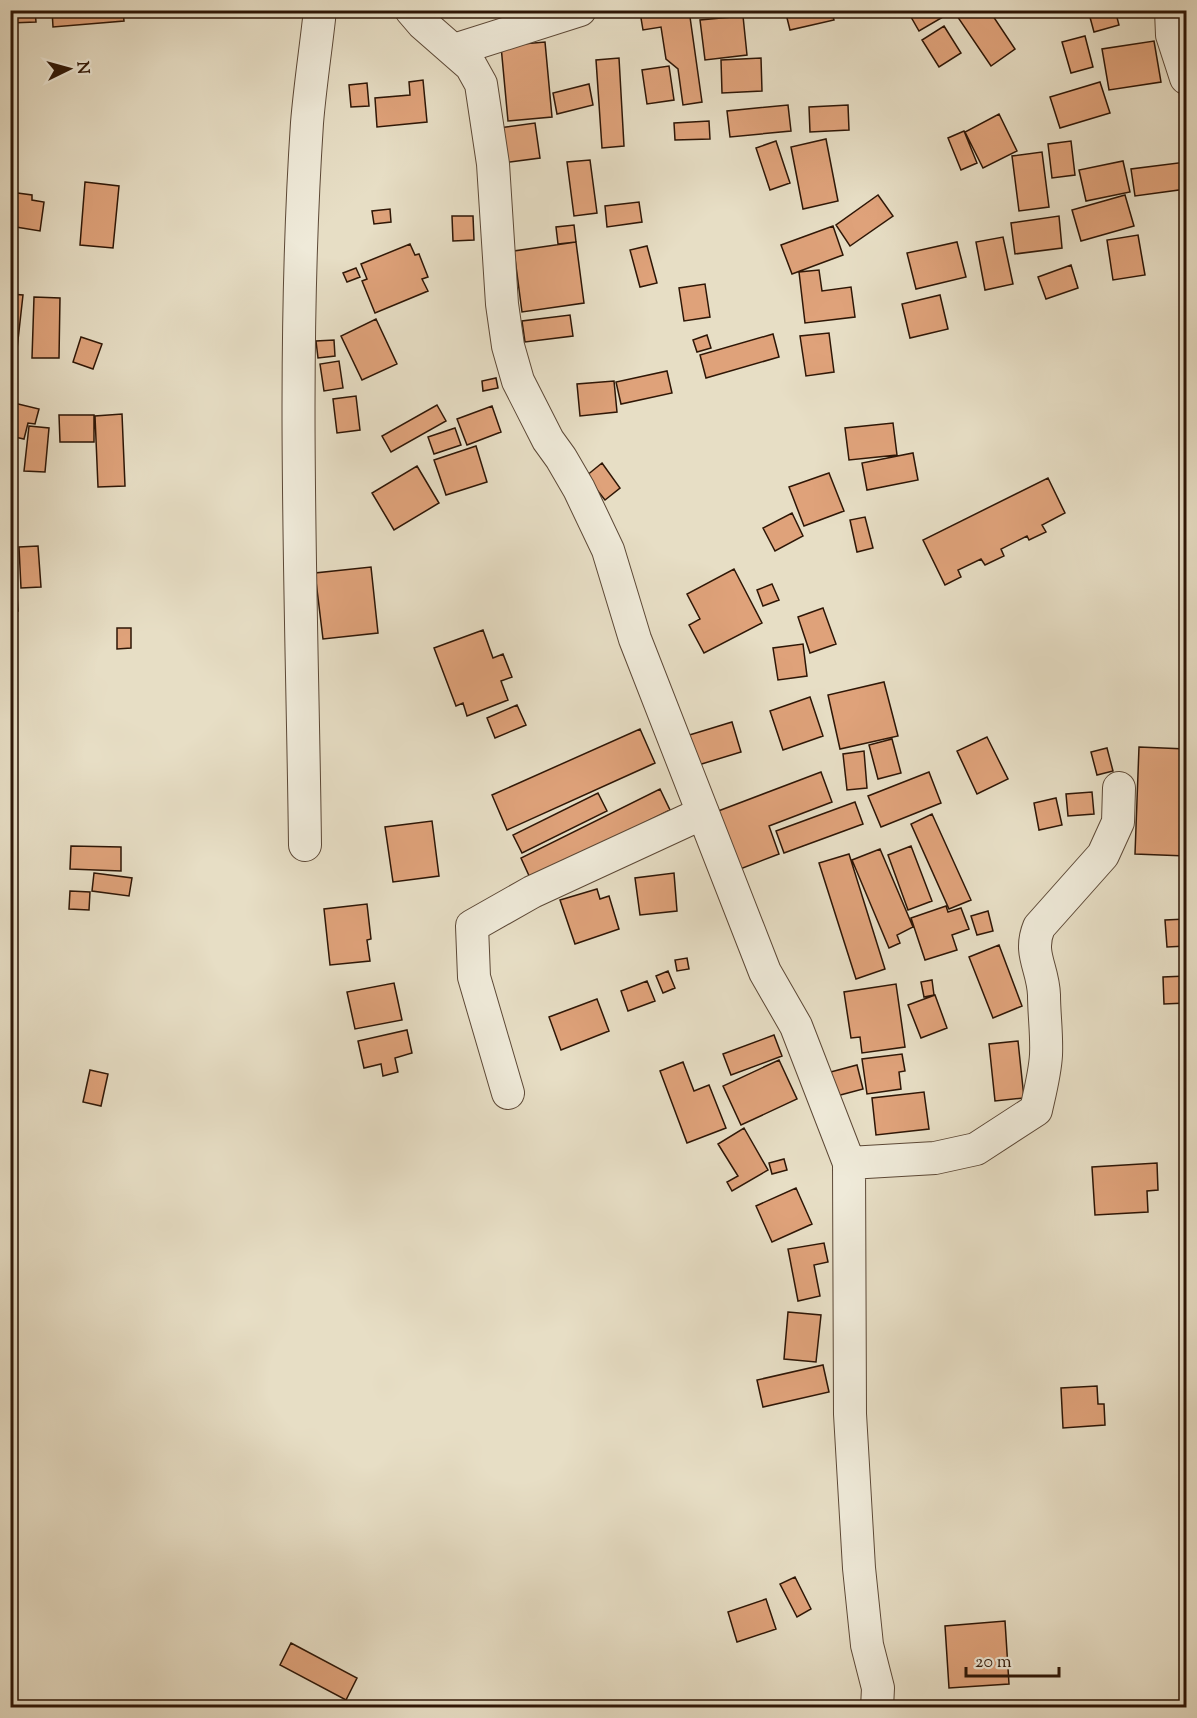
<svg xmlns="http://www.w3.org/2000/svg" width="1197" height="1718" viewBox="0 0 1197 1718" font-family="'Sorts Mill Goudy',serif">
	<rect width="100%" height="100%" fill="#e7dec5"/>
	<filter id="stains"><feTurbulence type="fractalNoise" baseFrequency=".00333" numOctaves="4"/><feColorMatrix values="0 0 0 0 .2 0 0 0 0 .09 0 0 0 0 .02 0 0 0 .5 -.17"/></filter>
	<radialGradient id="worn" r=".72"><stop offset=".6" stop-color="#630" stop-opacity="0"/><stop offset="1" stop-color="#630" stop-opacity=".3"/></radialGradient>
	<!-- building -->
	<path fill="#dfa27a" stroke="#2e1606" stroke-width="1.5" d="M10,10H35L36,22L10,23Z
		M52,10H123L124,21L53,27Z
		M652,10H689L702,102L683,105L678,69L666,59L661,27L643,30L640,12Z
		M785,10H831L834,20L790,30Z
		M907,10H955L919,31Z
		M964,10H989L1015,49L991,66L957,16Z
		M1088,10H1115L1119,25L1094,32Z
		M743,16L747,55L705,60L700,20Z
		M944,26L961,53L939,67L922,40Z
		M1085,36L1093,67L1071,73L1062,42Z
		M1154,41L1161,82L1109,90L1102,49Z
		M545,42L552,117L508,121L501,46Z
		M619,58L624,146L602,148L596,60Z
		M761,58L762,91L722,93L721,60Z
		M669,66L674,100L647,104L642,70Z
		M423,80L427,122L377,127L375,98L410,95L409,82Z
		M1100,82L1110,113L1060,128L1050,97Z
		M367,83L369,106L351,107L349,85Z
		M589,84L593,105L557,114L553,93Z
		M788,105L791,131L730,137L727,111Z
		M848,105L849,130L810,132L809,107Z
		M999,114L1017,151L983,168L965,132Z
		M709,121L710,139L675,140L674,123Z
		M535,123L540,158L496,164L491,129Z
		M964,131L977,163L961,170L948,138Z
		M826,139L838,201L803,209L791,147Z
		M776,141L790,183L770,190L756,148Z
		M1071,141L1075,175L1052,178L1048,144Z
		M1042,152L1049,207L1019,211L1012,156Z
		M590,160L597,213L574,216L567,162Z
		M1123,161L1130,192L1086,201L1079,170Z
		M1186,162V189L1135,196L1131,169Z
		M85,182L119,186L113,248L80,245Z
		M10,192L32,195V200L44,202L40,231L10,226Z
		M878,195L893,216L850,246L836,225Z
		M1125,195L1134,226L1081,241L1072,210Z
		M639,202L642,222L607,227L605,206Z
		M390,209L391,222L374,224L372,211Z
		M452,216H473L474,240L453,241Z
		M1059,216L1062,248L1015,254L1011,223Z
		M574,225L576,242L558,244L556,227Z
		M833,226L843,255L792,274L781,245Z
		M1138,235L1145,275L1113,280L1107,240Z
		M1003,237L1013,284L985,290L976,242Z
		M576,242L584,303L522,312L514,251Z
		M957,242L966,277L916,289L907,253Z
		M410,244L415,255L419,254L428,277L422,279L428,291L375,313L362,281L367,279L361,264Z
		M647,246L657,283L640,287L630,250Z
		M1071,265L1078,288L1046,299L1038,277Z
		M356,268L360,277L347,282L343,273Z
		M819,270L822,291L851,287L855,317L805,323L799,272Z
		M705,284L710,317L684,321L679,288Z
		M10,294L23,295L15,367L10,366Z
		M940,295L948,329L910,338L902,304Z
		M34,297L60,298L59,358H32Z
		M570,315L573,336L525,342L522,321Z
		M376,319L397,364L362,380L341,336Z
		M829,333L834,372L806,376L800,336Z
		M773,334L779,357L706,378L700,355Z
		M707,335L711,348L697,352L693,340Z
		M81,337L102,344L93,369L73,362Z
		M334,340L335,356L318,358L316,341Z
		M339,361L343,388L324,391L320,364Z
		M667,371L672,393L621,404L616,382Z
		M496,378L498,388L483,391L482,381Z
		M614,381L617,412L580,416L577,384Z
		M356,396L360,430L337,433L333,399Z
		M14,403L39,409L35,424L28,423L24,439L10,436V420Z
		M437,405L446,421L391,452L382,436Z
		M492,406L501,432L467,445L457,419Z
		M122,414L125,486L98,487L95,416Z
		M59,415H94V442H60Z
		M893,423L897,455L849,460L845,428Z
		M29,426L49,428L45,472L24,471Z
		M455,428L461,445L434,454L428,437Z
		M476,446L487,482L446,495L434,460Z
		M913,453L918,480L867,490L862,463Z
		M602,463L620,488L605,500L586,476Z
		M417,466L439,503L394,530L372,493Z
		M829,473L844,511L804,526L789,487Z
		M1048,478L1065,513L1042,525L1046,532L1029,540L1027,536L1001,549L1004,556L985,565L981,559L958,570L961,577L945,585L923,540Z
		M792,513L803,536L775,551L763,528Z
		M865,517L873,548L857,552L850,520Z
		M14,545L18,611H10V546Z
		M38,546L41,587L21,588L19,547Z
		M371,567L378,633L323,639L315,573Z
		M734,569L762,623L704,653L689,625L700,619L687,594Z
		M772,584L779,600L763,606L757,590Z
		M823,608L836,644L810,653L798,617Z
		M117,628H131V648L117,649Z
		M483,630L493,658L503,654L512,677L501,681L508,700L467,716L463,703L456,706L434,648Z
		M803,644L807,676L778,680L773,648Z
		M884,682L898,736L840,749L828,695Z
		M810,697L823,736L783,750L770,711Z
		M517,705L526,725L495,738L487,718Z
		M732,722L741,752L695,766L686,736Z
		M640,729L655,763L507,830L492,795Z
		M987,737L1008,779L977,794L957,751Z
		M892,739L901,773L878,779L869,745Z
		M1139,747L1186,749V856L1135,854Z
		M1107,748L1113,771L1097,775L1091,752Z
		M864,751L867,788L847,790L843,754Z
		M821,772L832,802L769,826L779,854L735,871L713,813Z
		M929,772L941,803L881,827L868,796Z
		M660,789L670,810L531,880L521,858Z
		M1092,792L1094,814L1068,816L1066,794Z
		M598,793L607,811L522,853L513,835Z
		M1056,798L1062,825L1039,830L1034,803Z
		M855,802L863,824L784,853L776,831Z
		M932,814L971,900L949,909L911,824Z
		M432,821L439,876L393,882L385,827Z
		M71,846L121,847V871L70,869Z
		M911,846L932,901L908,910L888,855Z
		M880,849L913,927L897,935L900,943L889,948L852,860Z
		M849,854L885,969L856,979L819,863Z
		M94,873L132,878L129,896L92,891Z
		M674,873L677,911L640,915L635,878Z
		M597,889L600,899L609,896L619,929L575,944L560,900Z
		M70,891L90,892L89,910L69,909Z
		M367,904L371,939L367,940L370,961L330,965L324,909Z
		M946,906L948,912L961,908L969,929L952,935L957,950L925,960L911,918Z
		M988,911L993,931L977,935L971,916Z
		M1186,919V946L1167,947L1165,920Z
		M999,945L1022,1006L993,1018L969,957Z
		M687,958L689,969L677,971L675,960Z
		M668,971L675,988L663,993L656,976Z
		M1186,976V1003L1164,1004L1163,977Z
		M932,980L934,995L924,997L921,982Z
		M647,981L655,1001L628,1011L621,991Z
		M394,983L402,1020L355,1029L347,992Z
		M896,984L905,1047L862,1053L860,1037L851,1038L844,992Z
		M935,995L947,1028L921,1038L908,1005Z
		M597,999L609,1031L561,1050L549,1017Z
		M407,1030L412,1053L395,1058L398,1072L383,1076L381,1064L364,1068L358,1041Z
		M774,1035L782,1056L731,1075L723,1054Z
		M1018,1041L1024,1098L995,1101L989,1044Z
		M902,1054L905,1071L899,1072L901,1089L867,1094L862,1059Z
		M779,1060L797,1099L741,1125L723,1086Z
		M683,1062L694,1091L709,1085L726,1128L687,1143L660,1071Z
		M857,1065L863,1089L829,1098L823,1074Z
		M90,1070L108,1074L101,1106L83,1102Z
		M924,1092L929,1129L876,1135L872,1098Z
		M744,1128L768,1170L732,1191L727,1182L738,1176L718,1144Z
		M784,1159L787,1170L772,1174L769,1163Z
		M1157,1163L1158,1190L1147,1191L1148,1212L1095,1215L1092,1167Z
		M796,1188L812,1224L772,1242L756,1206Z
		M824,1243L828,1262L814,1265L820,1296L798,1301L788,1249Z
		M788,1312L821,1315L816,1362L784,1359Z
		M823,1365L829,1392L763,1407L757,1380Z
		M1097,1386L1098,1404H1104L1105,1425L1063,1428L1061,1388Z
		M795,1577L811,1609L797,1617L780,1584Z
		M766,1599L776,1629L737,1642L728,1612Z
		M1005,1621L1009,1684L949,1688L945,1626Z
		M291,1643L357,1678L346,1700L280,1665Z"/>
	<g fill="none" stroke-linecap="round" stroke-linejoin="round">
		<!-- minor casing -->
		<g stroke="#5c4836" stroke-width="34">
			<path id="minor" d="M411,10L423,24L471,66L481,84L493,164L502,304L508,346L518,381L548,440L561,458L579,489L608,550L635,639L765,972L796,1026L849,1163L850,1414L859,1568L867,1645L878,1688L877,1708
				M1171,10L1172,35L1186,78
				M454,50L580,10
				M305,845C302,605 291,364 307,123C310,86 316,48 320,10
				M508,1093L474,977L472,926L532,892L703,813
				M849,1163L935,1158L976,1149L1036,1110C1040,1092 1045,1073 1046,1055C1047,1035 1044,1014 1044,995C1043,967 1028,954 1039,927L1103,855L1118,822L1119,788"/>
		</g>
		<!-- minor -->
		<use href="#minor" stroke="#efead9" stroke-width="32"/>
	</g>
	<!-- margin -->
	<rect width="1197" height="1718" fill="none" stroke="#e7dec5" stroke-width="36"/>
	<rect x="12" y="12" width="1173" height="1694" fill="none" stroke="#2e1606" stroke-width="3"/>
	<rect x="18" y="18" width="1161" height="1682" fill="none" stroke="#2e1606" stroke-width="1.5"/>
	<!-- north arrow -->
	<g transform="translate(69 69) rotate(85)" stroke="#efead9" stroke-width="4.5" paint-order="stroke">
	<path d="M0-4.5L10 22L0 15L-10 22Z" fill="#2e1606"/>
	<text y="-9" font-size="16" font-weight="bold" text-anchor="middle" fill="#2e1606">N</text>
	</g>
	<!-- scale -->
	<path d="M966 1667v9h93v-9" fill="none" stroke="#2e1606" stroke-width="3"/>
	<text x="975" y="1667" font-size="18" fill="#2e1606" stroke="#efead9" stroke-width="4.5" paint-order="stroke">20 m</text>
	<rect width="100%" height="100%" filter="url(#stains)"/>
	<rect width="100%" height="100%" fill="url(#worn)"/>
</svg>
